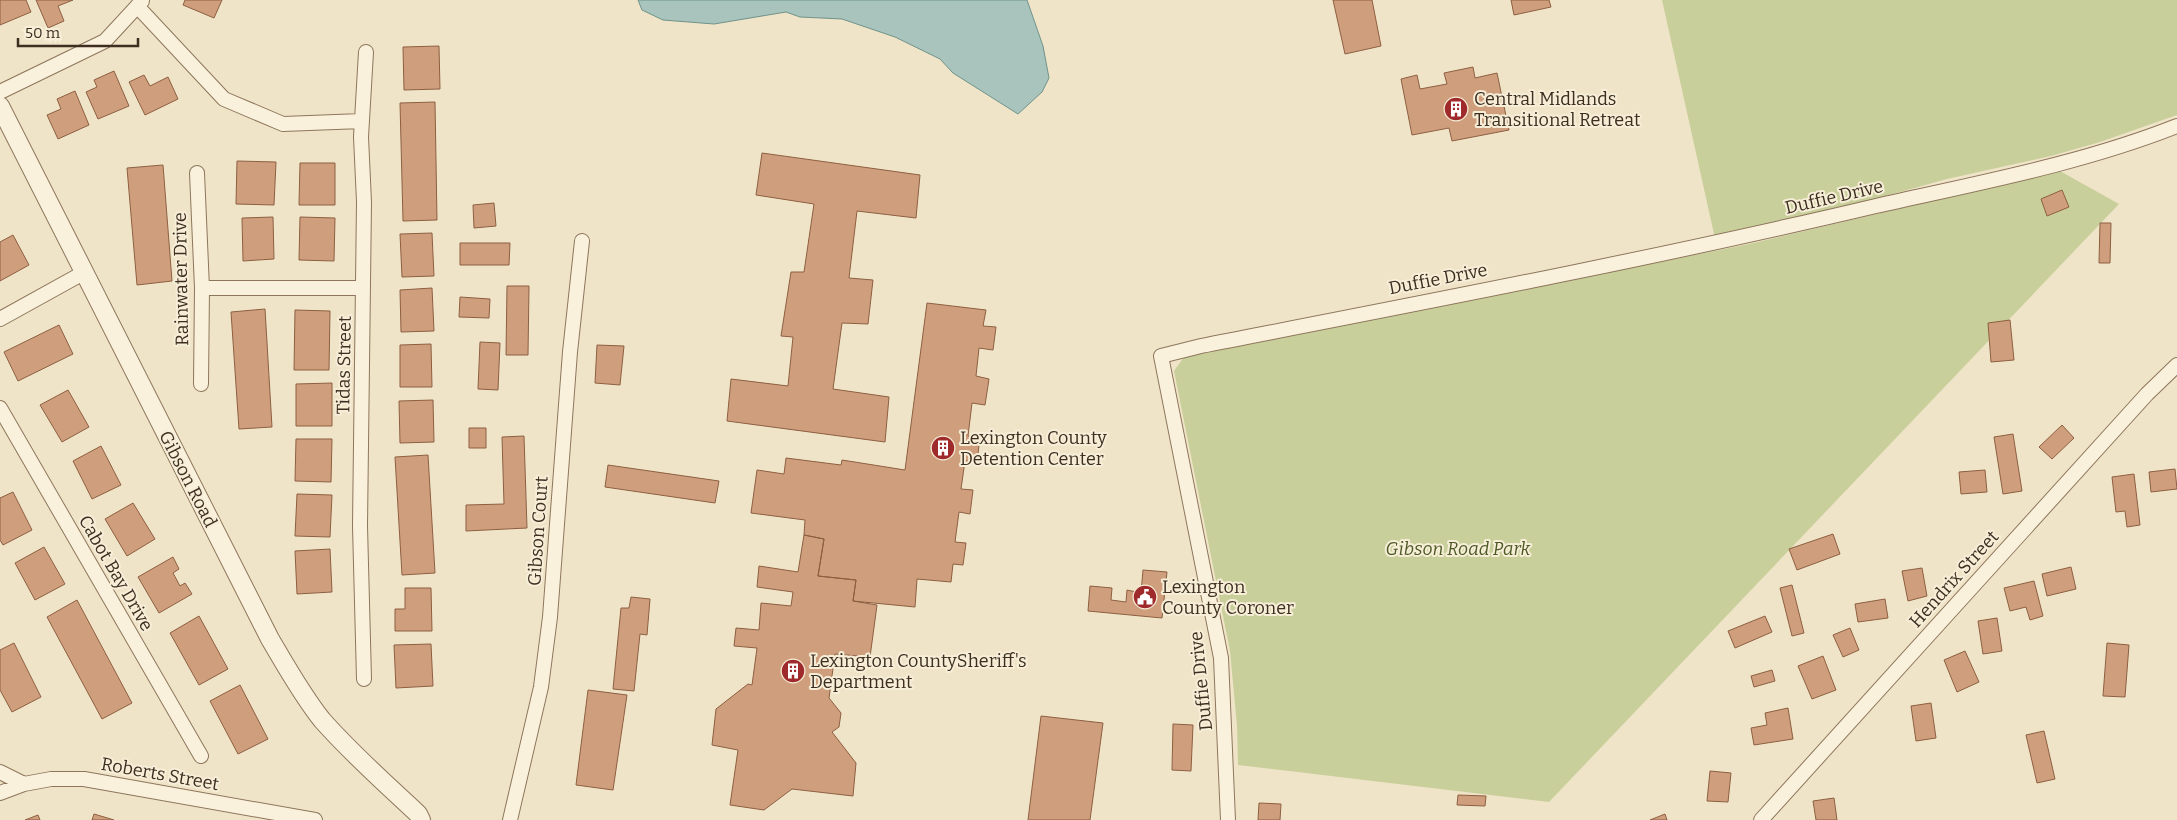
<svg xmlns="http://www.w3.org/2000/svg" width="2177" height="820" viewBox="0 0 2177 820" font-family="Bitter,serif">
	<rect width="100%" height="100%" fill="#f0e4c8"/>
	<!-- green -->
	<path fill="#c9cf9b" d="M1662,0H2177V115L2100,142L2051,156L1947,179L1716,243Z
		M2060,171L2119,204L1549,802L1238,765L1237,726L1230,651L1174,371L1184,357L1749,244Z"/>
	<!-- water -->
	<path fill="#a9c4bc" stroke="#6f938a" d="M638,0H1027L1043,46L1049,78L1042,92L1018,114L953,73L940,59L895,37L842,19L800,17L786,12L714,24L663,20L642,10Z"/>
	<!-- building -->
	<path fill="#cf9f7d" stroke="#8d5f41" d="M0,0H26L31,12L0,25Z
		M36,0H73L58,6L64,21L48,28Z
		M185,0H222L214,18L183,5Z
		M1333,0H1372L1381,46L1345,54Z
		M1511,0H1549L1551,7L1514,15Z
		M439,46L440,89L404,90L403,47Z
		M1473,67L1475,78L1497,73L1509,130L1452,141L1449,128L1412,135L1401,79L1417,75L1420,89L1447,84L1444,73Z
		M114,71L129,106L98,119L86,92L97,87L94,80Z
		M144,75L150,86L168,77L178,99L145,115L129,82Z
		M75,91L89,125L58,139L47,115L61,109L57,99Z
		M435,102L437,220L403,221L400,103Z
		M762,153L920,175L916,218L857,211L849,278L873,280L868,324L842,323L833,389L889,397L885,442L727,421L731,379L788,386L793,337L781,336L791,272H804L814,204L756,195Z
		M237,161L276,162L274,205L236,204Z
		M300,163H335V205H299Z
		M163,165L172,281L137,285L127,168Z
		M2062,190L2069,207L2047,216L2041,199Z
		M494,203L496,226L474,228L473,205Z
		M273,217L274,259L243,261L242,218Z
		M300,217L335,218L334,261L299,260Z
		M2100,223H2111L2110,263H2099Z
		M432,233L434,276L402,277L400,234Z
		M13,235L29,265L0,281V242Z
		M460,243H510L509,265H460Z
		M507,286H529L528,355H506Z
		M432,288L434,331L401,332L400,290Z
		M460,297L490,299L489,318L459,317Z
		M927,303L986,310L983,326L996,327L993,350L979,348L976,376L989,379L985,405L972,403L968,436L980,437L977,462L965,461L961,489L973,490L970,514L959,512L955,542L966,543L963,565L953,564L951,582L917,579L915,607L853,601L856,580L818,576L824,539L804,535L805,520L751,513L757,470L784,474L786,458L841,465L842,460L905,470Z
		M265,309L272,427L239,429L231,312Z
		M295,310L330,311L329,370H294Z
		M2010,320L2014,360L1991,362L1988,323Z
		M59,325L73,354L18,381L4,352Z
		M480,342L500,343L498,390L478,389Z
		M431,344L432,387H400V345Z
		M597,345L624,346L620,385L595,383Z
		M332,383V426H296V384Z
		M68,390L89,427L62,442L40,405Z
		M433,400L434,442L400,443L399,401Z
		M2062,425L2074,438L2052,459L2039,447Z
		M469,428H486V448H469Z
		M2013,434L2022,491L2003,494L1994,437Z
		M524,436L527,528L466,531V505L504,504L502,437Z
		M296,439H332L331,482L295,481Z
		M101,446L121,485L92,499L73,461Z
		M428,455L435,573L402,575L395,457Z
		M608,465L719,481L715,503L605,487Z
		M2175,469L2177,489L2151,492L2149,472Z
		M1985,470L1987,492L1961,494L1959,472Z
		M2134,474L2140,525L2127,527L2125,511L2116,512L2112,477Z
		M13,492L32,530L3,545L0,540V498Z
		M297,494L332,495L330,537L295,536Z
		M133,503L155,539L127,556L105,519Z
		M1833,534L1840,554L1797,570L1789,549Z
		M804,535L824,539L818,576L856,580L853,601L877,605L870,657L835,654L829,698L841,713L839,727L832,732L856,763L853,796L792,789L764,810L730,805L738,750L712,745L716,709L748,684L752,685L757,648L734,646L736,628L759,630L761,603L791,606L793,592L757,587L759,566L798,572Z
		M44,547L65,584L35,600L15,563Z
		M330,549L332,592L297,594L295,551Z
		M173,557L179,569L173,573L180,586L185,583L192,594L159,613L138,577Z
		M2071,567L2076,589L2047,596L2042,574Z
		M1922,568L1927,596L1908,601L1902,571Z
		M1143,570L1167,572L1162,618L1088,611L1090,586L1112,588L1111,600L1126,602L1127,590L1141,593Z
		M2034,581L2043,616L2030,620L2026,607L2010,611L2004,588Z
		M1792,585L1804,633L1792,636L1780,588Z
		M405,588H431L432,631H395V609H405Z
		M631,597L650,599L647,635L640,634L634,691L613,689L621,608H629Z
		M1885,599L1888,618L1858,622L1855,604Z
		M77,600L132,703L102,719L47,617Z
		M199,616L228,669L199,685L170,633Z
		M1765,616L1772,632L1735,648L1728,631Z
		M1997,618L2002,651L1983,654L1978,621Z
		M1850,628L1859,650L1843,657L1833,635Z
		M14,643L41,697L12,712L0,690V650Z
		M2107,643L2129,645L2125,697L2103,696Z
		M431,644L433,686L396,688L394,645Z
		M1965,651L1979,682L1957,692L1944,660Z
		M1823,656L1836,690L1812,699L1798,666Z
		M1772,670L1775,681L1754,687L1751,676Z
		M240,685L268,739L238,754L210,701Z
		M588,690L627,695L613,790L576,785Z
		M1931,703L1936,738L1916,741L1911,706Z
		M1788,708L1793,739L1754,745L1751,728L1767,725L1765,713Z
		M1041,716L1103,723L1090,820H1028Z
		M1173,724L1193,725L1191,771L1172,770Z
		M2044,731L2055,779L2037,783L2026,735Z
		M1710,771L1731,773L1728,802L1707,801Z
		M1458,795L1486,796L1485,806L1457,805Z
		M1834,798L1837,820H1816L1813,801Z
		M1259,803L1281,804L1280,820H1258Z
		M94,814L114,820H92Z
		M1665,814L1667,820H1650Z
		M38,815L40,820H25Z"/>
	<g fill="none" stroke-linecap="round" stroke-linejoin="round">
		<!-- minor casing -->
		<g stroke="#8d765c" stroke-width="16">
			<path id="minor" d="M137,6L224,99L283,124L362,121
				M0,92L105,41L142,1
				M197,173L202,288L201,384
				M202,288H363
				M0,319L85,272
				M0,408L201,756
				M364,679L360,526L364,202L361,137L366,52
				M0,772L24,784L51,779H84L315,820
				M0,793L24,784
				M510,820L541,687L550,617L570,352L582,241
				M1228,820L1221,658L1161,356L1201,346C1426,302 1652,259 1876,206C1977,183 2081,164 2177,126
				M1761,820L2147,394L2177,365"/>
		</g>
		<!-- tertiary casing -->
		<g stroke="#8d765c" stroke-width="20">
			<path id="tertiary" d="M0,106L270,639C286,666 302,695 322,720C352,754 385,783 418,814L421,820"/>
		</g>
		<!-- minor -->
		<use href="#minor" stroke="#faf1dc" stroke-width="14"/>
		<!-- tertiary -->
		<use href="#tertiary" stroke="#faf1dc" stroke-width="18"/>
	</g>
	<!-- icons -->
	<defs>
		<g id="building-disc" transform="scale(1.25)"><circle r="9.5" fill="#9e2a2b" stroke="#f7eed8"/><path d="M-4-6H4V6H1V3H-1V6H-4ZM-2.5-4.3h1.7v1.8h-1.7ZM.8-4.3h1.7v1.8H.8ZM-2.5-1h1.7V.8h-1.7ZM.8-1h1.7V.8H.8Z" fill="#fff"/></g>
		<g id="civic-disc" transform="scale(1.25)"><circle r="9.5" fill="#9e2a2b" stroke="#f7eed8"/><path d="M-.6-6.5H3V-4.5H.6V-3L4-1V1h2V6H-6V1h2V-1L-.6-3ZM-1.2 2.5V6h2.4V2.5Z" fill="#fff"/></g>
	</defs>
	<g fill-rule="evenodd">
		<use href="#building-disc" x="1456" y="109"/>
		<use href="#building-disc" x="943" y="448"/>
		<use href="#civic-disc" x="1145" y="597"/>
		<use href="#building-disc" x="793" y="671"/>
	</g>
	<g text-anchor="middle" stroke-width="4" stroke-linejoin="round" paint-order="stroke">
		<!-- poi labels -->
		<g font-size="18" fill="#3d2e20" stroke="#f7eed8" text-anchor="start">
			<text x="1474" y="105">Central Midlands<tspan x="1474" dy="21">Transitional Retreat</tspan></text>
			<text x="960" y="444">Lexington County<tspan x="960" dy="21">Detention Center</tspan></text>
			<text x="1162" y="593">Lexington<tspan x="1162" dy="21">County Coroner</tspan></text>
			<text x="810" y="667">Lexington CountySheriff's<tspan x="810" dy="21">Department</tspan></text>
		</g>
		<!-- street labels -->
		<g font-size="18" fill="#3d2e20" stroke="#f7eed8">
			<text transform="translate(1834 197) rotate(-13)" y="6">Duffie Drive</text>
			<text transform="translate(181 279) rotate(-91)" y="6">Rainwater Drive</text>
			<text transform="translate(1438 279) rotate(-11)" y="6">Duffie Drive</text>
			<text transform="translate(344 365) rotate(-89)" y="6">Tidas Street</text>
			<text transform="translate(188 479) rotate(63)" y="6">Gibson Road</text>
			<text transform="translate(538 531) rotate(-86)" y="6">Gibson Court</text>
			<text transform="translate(116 573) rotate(60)" y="6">Cabot Bay Drive</text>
			<text transform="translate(1954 579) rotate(-48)" y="6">Hendrix Street</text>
			<text transform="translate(1201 681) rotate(-96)" y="6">Duffie Drive</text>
			<text transform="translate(160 774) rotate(10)" y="6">Roberts Street</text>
		</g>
		<!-- park labels -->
		<g font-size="18" font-style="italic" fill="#4d5a26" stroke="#f7eed8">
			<text x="1458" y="555">Gibson Road Park</text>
		</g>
	</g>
	<!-- scale -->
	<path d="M18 38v8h120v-8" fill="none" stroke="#3d2e20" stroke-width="2.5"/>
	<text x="25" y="38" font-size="15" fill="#3d2e20" stroke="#f7eed8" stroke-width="4" paint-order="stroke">50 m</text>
</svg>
